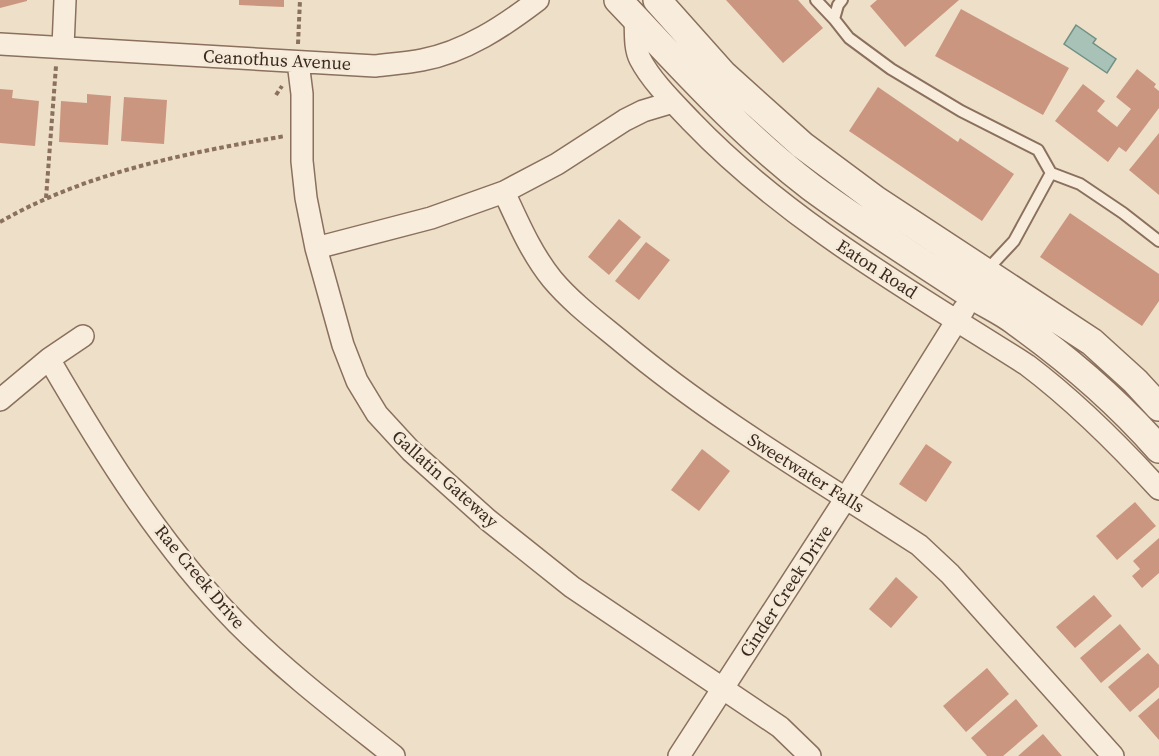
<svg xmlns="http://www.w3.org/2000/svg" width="1159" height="756" viewBox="0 0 1159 756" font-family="'Source Serif 4',serif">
	<rect width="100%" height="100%" fill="#eedfc8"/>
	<!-- water -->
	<path fill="#a9c2b8" stroke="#709185" stroke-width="1.5" d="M1076,25L1096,39L1093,43L1116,59L1107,73L1064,44Z"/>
	<!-- building -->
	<path fill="#cb967f" d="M0,0H27V1L0,8Z
		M239,0H284V7L239,5Z
		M726,0H798L823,28L783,63Z
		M877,0H959L905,47L870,6Z
		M961,9L1069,68L1043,115L935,56Z
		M1137,69L1156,84L1154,87L1159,91V108L1126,152L1119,147L1108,162L1055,121L1083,84L1105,101L1097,111L1117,127L1131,109L1116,97Z
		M878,87L958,142L960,138L1014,174L982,221L849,131Z
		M0,89L13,90L12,98L39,101L35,146L0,143Z
		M87,94L111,96L108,145L59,142L61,101L87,103Z
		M124,97L167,100L164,144L121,141Z
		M1159,133V195L1129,170Z
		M1070,213L1159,274V301L1142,326L1040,257Z
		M619,219L641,237L609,275L588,257Z
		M646,242L670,260L639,300L615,281Z
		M926,444L952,462L926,502L899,484Z
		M702,449L730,471L699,511L671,490Z
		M1135,502L1156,526L1117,560L1096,536Z
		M1159,538V573L1142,588L1132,576L1140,569L1133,561Z
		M896,577L918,597L891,628L869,609Z
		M1094,595L1112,616L1075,648L1056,627Z
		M1120,624L1141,649L1101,683L1080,658Z
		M1148,653L1159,665V687L1130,712L1108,687Z
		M987,668L1009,694L966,732L943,706Z
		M1159,698V740L1138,716Z
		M1016,699L1038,726L1003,756H987L971,738Z
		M1043,734L1062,756H1018Z"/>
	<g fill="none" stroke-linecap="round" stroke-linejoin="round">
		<!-- service casing -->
		<g stroke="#8a705d" stroke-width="14">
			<path id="service" d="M816,0L834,19
				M842,0L838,5L834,19L849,38L891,69L961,111L1038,150L1051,173L1014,241L986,271
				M1051,173L1080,184L1123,213L1159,241"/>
		</g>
		<!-- minor casing -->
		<g stroke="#8a705d" stroke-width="24">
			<path id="minor" d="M635,18C636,31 634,47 640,59C652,82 674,103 692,122C788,222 911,291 1027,365C1076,402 1118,444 1159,489
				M0,44L375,66C391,64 407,63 422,60C465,52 504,26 538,0
				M63,47L65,0
				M298,62L302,94V161L306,198L316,248L343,345L357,381L377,414L411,451L488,520L572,587L780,727L810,756
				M504,192C518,222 531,253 552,279C572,303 599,323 623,343C715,420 819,480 919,545L950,574L1113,756
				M316,248L431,218L504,192L557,164L625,120L643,111L673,102
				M83,336L49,359C103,452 161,546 237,623C286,672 340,713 394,756
				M0,400L49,359
				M679,756L846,498L964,309"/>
		</g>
		<!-- tertiary casing -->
		<g stroke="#8a705d" stroke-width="30">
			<path id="tertiary" d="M618,0C680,65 739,132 811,187C861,224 917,259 970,294C985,304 1002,311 1016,322C1069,360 1116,400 1159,449
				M657,0L723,74L802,145L876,200L1092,342L1135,381L1159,407"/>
		</g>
		<!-- path -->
		<path stroke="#8a705d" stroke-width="4" stroke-dasharray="4.5 3" stroke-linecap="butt" d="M298,44L300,0
			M276,95L282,86
			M46,198L56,66
			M0,222C87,172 187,153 285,136"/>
		<!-- service -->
		<use href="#service" stroke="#f8eddc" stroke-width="10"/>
		<!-- minor -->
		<use href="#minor" stroke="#f8eddc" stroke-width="21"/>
		<!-- tertiary -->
		<use href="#tertiary" stroke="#f8eddc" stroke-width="27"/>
	</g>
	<g text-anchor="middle" stroke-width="5" stroke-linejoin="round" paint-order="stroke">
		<!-- street labels -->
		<g font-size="18" fill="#3b2a21" stroke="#f5ead8">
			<text transform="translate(277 60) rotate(3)" y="6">Ceanothus Avenue</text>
			<text transform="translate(877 269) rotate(33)" y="6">Eaton Road</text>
			<text transform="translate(806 473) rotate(32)" y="6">Sweetwater Falls</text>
			<text transform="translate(445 479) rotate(42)" y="6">Gallatin Gateway</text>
			<text transform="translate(200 577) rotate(50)" y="6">Rae Creek Drive</text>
			<text transform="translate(786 591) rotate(-57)" y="6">Cinder Creek Drive</text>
		</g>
	</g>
</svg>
